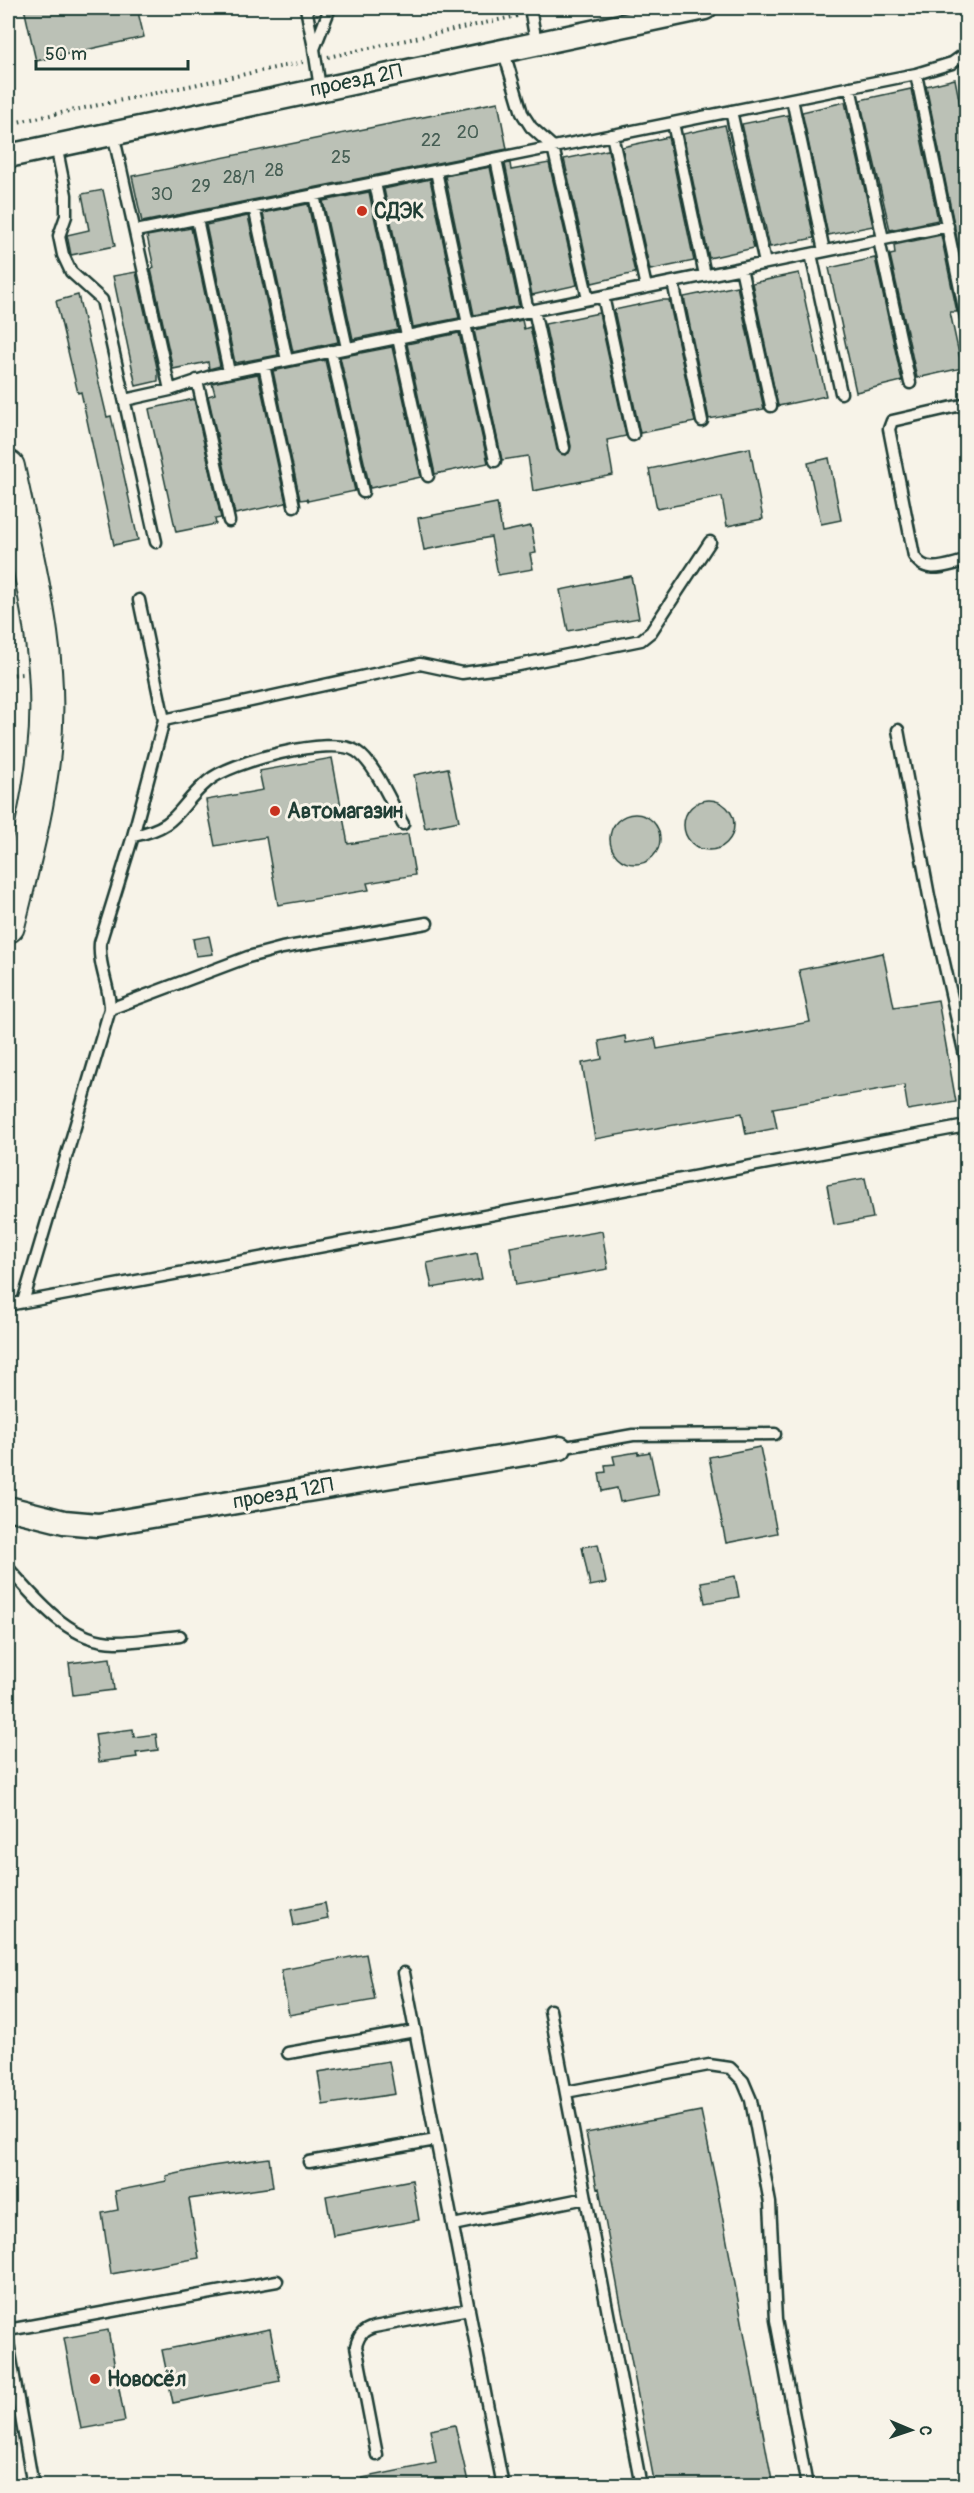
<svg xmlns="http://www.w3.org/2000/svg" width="974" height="2493" viewBox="0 0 974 2493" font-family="Pangolin,sans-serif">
	<rect width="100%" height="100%" fill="#f7f3e8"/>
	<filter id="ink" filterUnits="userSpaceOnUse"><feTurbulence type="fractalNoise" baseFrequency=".0167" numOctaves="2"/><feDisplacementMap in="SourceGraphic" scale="12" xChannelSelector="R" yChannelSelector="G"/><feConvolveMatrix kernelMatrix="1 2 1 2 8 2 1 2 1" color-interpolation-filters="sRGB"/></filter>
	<g filter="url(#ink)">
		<!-- building -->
		<path fill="#bbc1b6" stroke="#1f3d34" stroke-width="1.5" d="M24,8H137L144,37L36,61Z
			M955,79L966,135V283L926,86Z
			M911,89L938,220L890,230L860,100Z
			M498,102L507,149L142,222L132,176Z
			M845,102L873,226L828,235L802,112Z
			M788,115L814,238L770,247L742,124Z
			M725,125L754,248L709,258L683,134Z
			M668,137L694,261L650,270L622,147Z
			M608,150L635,273L592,283L564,159Z
			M510,163L511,170L549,163L577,285L532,295L505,164Z
			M490,167L519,306L474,315L445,176Z
			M430,179L459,318L413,327L384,189Z
			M103,190L115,246L71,255L67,235L89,230L82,194Z
			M369,192L398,330L353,339L323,201Z
			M308,204L338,342L293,352L263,213Z
			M248,216L278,355L235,363L206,225Z
			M191,228L220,366L209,369L208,362L173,369L151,269L154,268L147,236Z
			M941,235L957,312H950L962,368L917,378L890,255L895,254L894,245Z
			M875,258L902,381L856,392L829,268Z
			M136,272L158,372V381L136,386L113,276Z
			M799,273L826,396L778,406L752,283Z
			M737,286L764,409L709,419L684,297Z
			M78,295L107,417L111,416L138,540L114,545L81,392L78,393L56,301Z
			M661,300H669L695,422L640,433L614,310Z
			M599,313L626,436L607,440L613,475L533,491L528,456L502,460L474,330L522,320L524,329L530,327L557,450L565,455L569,453L571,446L545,324Z
			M459,333L488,463L435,474L407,344Z
			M392,347L421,477L370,488L340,357Z
			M325,360L355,491L308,501L307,499L300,500L273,371Z
			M258,374L286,503L235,514L208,396L215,394L212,383Z
			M194,399L221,518L215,519L216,524L176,532L149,409Z
			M750,448L763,519L727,526L722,497L657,509L649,469Z
			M829,458L841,520L821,524L808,463Z
			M497,503L502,532L531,526L536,553L530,554L533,569L498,575L491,537L424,550L418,518Z
			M631,576L639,618L568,631L560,590Z
			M332,758L348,844L408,834L415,875L367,883L369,890L278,905L266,837L215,846L206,800L263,790L259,771Z
			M448,768L459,821L425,828L414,775Z
			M684 825a25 25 0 1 1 50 0a25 25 0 1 1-50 0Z
			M610 839a25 25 0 1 1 50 0a25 25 0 1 1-50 0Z
			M209,936L213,954L196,956L193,939Z
			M883,953L894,1007L938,1000L956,1102L908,1110L904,1085L773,1108L777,1128L746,1134L742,1113L595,1139L582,1063L602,1059L599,1041L625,1036L626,1043L655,1038L657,1049L810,1022L799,970Z
			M865,1178L873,1218L834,1225L827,1185Z
			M602,1231L608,1269L516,1285L510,1247Z
			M477,1253L482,1279L432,1288L427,1263Z
			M760,1447L777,1533L726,1543L709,1457Z
			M638,1452V1454L650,1452L659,1495L620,1502L617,1488L602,1491L599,1473L606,1472L605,1465L615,1464L613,1456Z
			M598,1544L606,1583L590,1586L582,1547Z
			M735,1576L739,1597L705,1603L701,1582Z
			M110,1658L114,1690L73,1695L69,1663Z
			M133,1729L134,1737L156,1734L158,1750L136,1753L137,1757L99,1762L95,1734Z
			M325,1903L328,1919L294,1926L291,1910Z
			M366,1954L375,2000L289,2015L281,1970Z
			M389,2061L395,2094L323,2105L318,2072Z
			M701,2111L716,2183L773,2486H655L599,2188L597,2189L586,2133Z
			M269,2158L273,2187L189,2199L199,2258L111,2274L102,2213L118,2210L115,2191L167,2181L166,2176L212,2166Z
			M412,2180L419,2220L333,2236L326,2196Z
			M270,2329L280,2381L173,2403L162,2350Z
			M108,2330L125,2421L81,2429L64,2338Z
			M455,2425L469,2486H363L362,2478L436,2463L430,2430Z"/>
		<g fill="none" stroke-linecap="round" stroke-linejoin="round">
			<!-- lane casing -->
			<g stroke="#1f3d34" stroke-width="15">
				<path id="lane" d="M306,8L314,48
					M530,8L536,42
					M503,49L522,113L531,127L553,147L588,299
					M916,74L966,318
					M850,87L883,239
					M320,88L314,49L330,8
					M792,99L824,251
					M731,111L765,263
					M673,123L705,275
					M113,133L170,390
					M612,135L646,287
					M56,145L66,195V216L59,236L63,255L71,272L102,300L156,542
					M496,159L528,311
					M436,171L468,324
					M375,183L407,336
					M314,195L347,348
					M254,207L287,360
					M197,219L229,372
					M136,231L916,74L952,63L966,53
					M879,240L910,383
					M811,254L841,393
					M741,268L771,406
					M673,282L702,421
					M603,296L633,435
					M534,310L564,448
					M465,324L495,461
					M398,338L428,476
					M331,351L363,492
					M264,365L294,506
					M197,380L229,521
					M125,400L170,390L211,376L948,226
					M966,404L892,421L889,429L914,556C926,576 947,565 966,561
					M139,600L164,720
					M898,730L929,896L966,1060
					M133,836C181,826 175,809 208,781C229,762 332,735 356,751C375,763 391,803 403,824
					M110,1009L248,957L282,948L427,923
					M23,1302L110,1009C110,986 98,967 100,943L133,836L164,720L420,664L462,673L514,666L641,640L651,632L710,542
					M8,1305L966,1126
					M560,1448L633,1435L775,1434
					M8,1568C36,1599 69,1642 115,1642C137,1642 159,1638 180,1636
					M404,1973L503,2486
					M550,2010L641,2486
					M288,2053L415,2031
					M566,2092L709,2065L730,2068L743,2081L751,2100L770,2203L776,2320L807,2486
					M309,2162L436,2140
					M453,2225L586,2198
					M8,2330L277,2281
					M8,2342L33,2486
					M377,2455L356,2346C359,2335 363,2330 374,2327L469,2309"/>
			</g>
			<!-- street casing -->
			<g stroke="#1f3d34" stroke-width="27">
				<path id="street" d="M8,156L705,8
					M8,1508L64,1522L98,1525L560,1448"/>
			</g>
			<!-- secondary casing -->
			<g stroke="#1f3d34" stroke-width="36">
				<path id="secondary" d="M8,467C27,560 55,656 44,752C38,811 22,869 8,926"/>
			</g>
			<!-- path -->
			<path stroke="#1f3d34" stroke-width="4" stroke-dasharray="1.5 4.5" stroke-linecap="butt" d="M545,10L556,8
				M328,57L517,16
				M8,124L303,62
				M8,675L22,674"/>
			<!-- lane -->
			<use href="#lane" stroke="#f7f3e8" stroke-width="10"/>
			<!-- street -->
			<use href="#street" stroke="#f7f3e8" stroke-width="22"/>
			<!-- secondary -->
			<use href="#secondary" stroke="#f7f3e8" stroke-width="32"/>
		</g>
	</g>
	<!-- markers -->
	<g fill="#c8321e" stroke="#f7f3e8" stroke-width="2">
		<circle cx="362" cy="211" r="6"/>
		<circle cx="275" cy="811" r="6"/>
		<circle cx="95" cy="2379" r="6"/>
	</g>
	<g text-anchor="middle" stroke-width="6" stroke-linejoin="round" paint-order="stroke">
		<!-- number labels -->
		<g font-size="18" fill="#465e54">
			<text x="468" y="138">20</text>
			<text x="431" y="146">22</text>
			<text x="341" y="163">25</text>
			<text x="274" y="176">28</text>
			<text x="239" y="183">28/1</text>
			<text x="201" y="192">29</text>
			<text x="162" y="200">30</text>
		</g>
		<!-- street labels -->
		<g font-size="21" fill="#1f3d34" stroke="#f7f3e8">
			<text transform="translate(356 80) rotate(-12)" y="7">проезд 2П</text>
			<text transform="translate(283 1493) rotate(-10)" y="7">проезд 12П</text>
		</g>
		<!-- poi labels -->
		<g font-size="21" font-weight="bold" fill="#1f3d34" stroke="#f7f3e8" text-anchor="start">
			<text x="374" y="218">СДЭК</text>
			<text x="287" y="818">Автомагазин</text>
			<text x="107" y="2386">Новосёл</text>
		</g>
	</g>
	<!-- margin -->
	<rect width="974" height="2493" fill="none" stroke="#f7f3e8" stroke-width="30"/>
	<rect x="15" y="15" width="944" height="2463" fill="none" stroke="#1f3d34" stroke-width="2" filter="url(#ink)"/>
	<!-- north arrow -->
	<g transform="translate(911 2430) rotate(92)" stroke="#f7f3e8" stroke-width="4.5" paint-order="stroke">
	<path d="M0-4.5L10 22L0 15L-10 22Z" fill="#1f3d34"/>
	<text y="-9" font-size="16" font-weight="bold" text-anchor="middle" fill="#1f3d34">С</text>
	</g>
	<!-- scale -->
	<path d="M36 60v9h152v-9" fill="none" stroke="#1f3d34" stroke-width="3"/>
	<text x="45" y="60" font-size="18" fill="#1f3d34" stroke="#f7f3e8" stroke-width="4.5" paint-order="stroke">50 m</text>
</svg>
